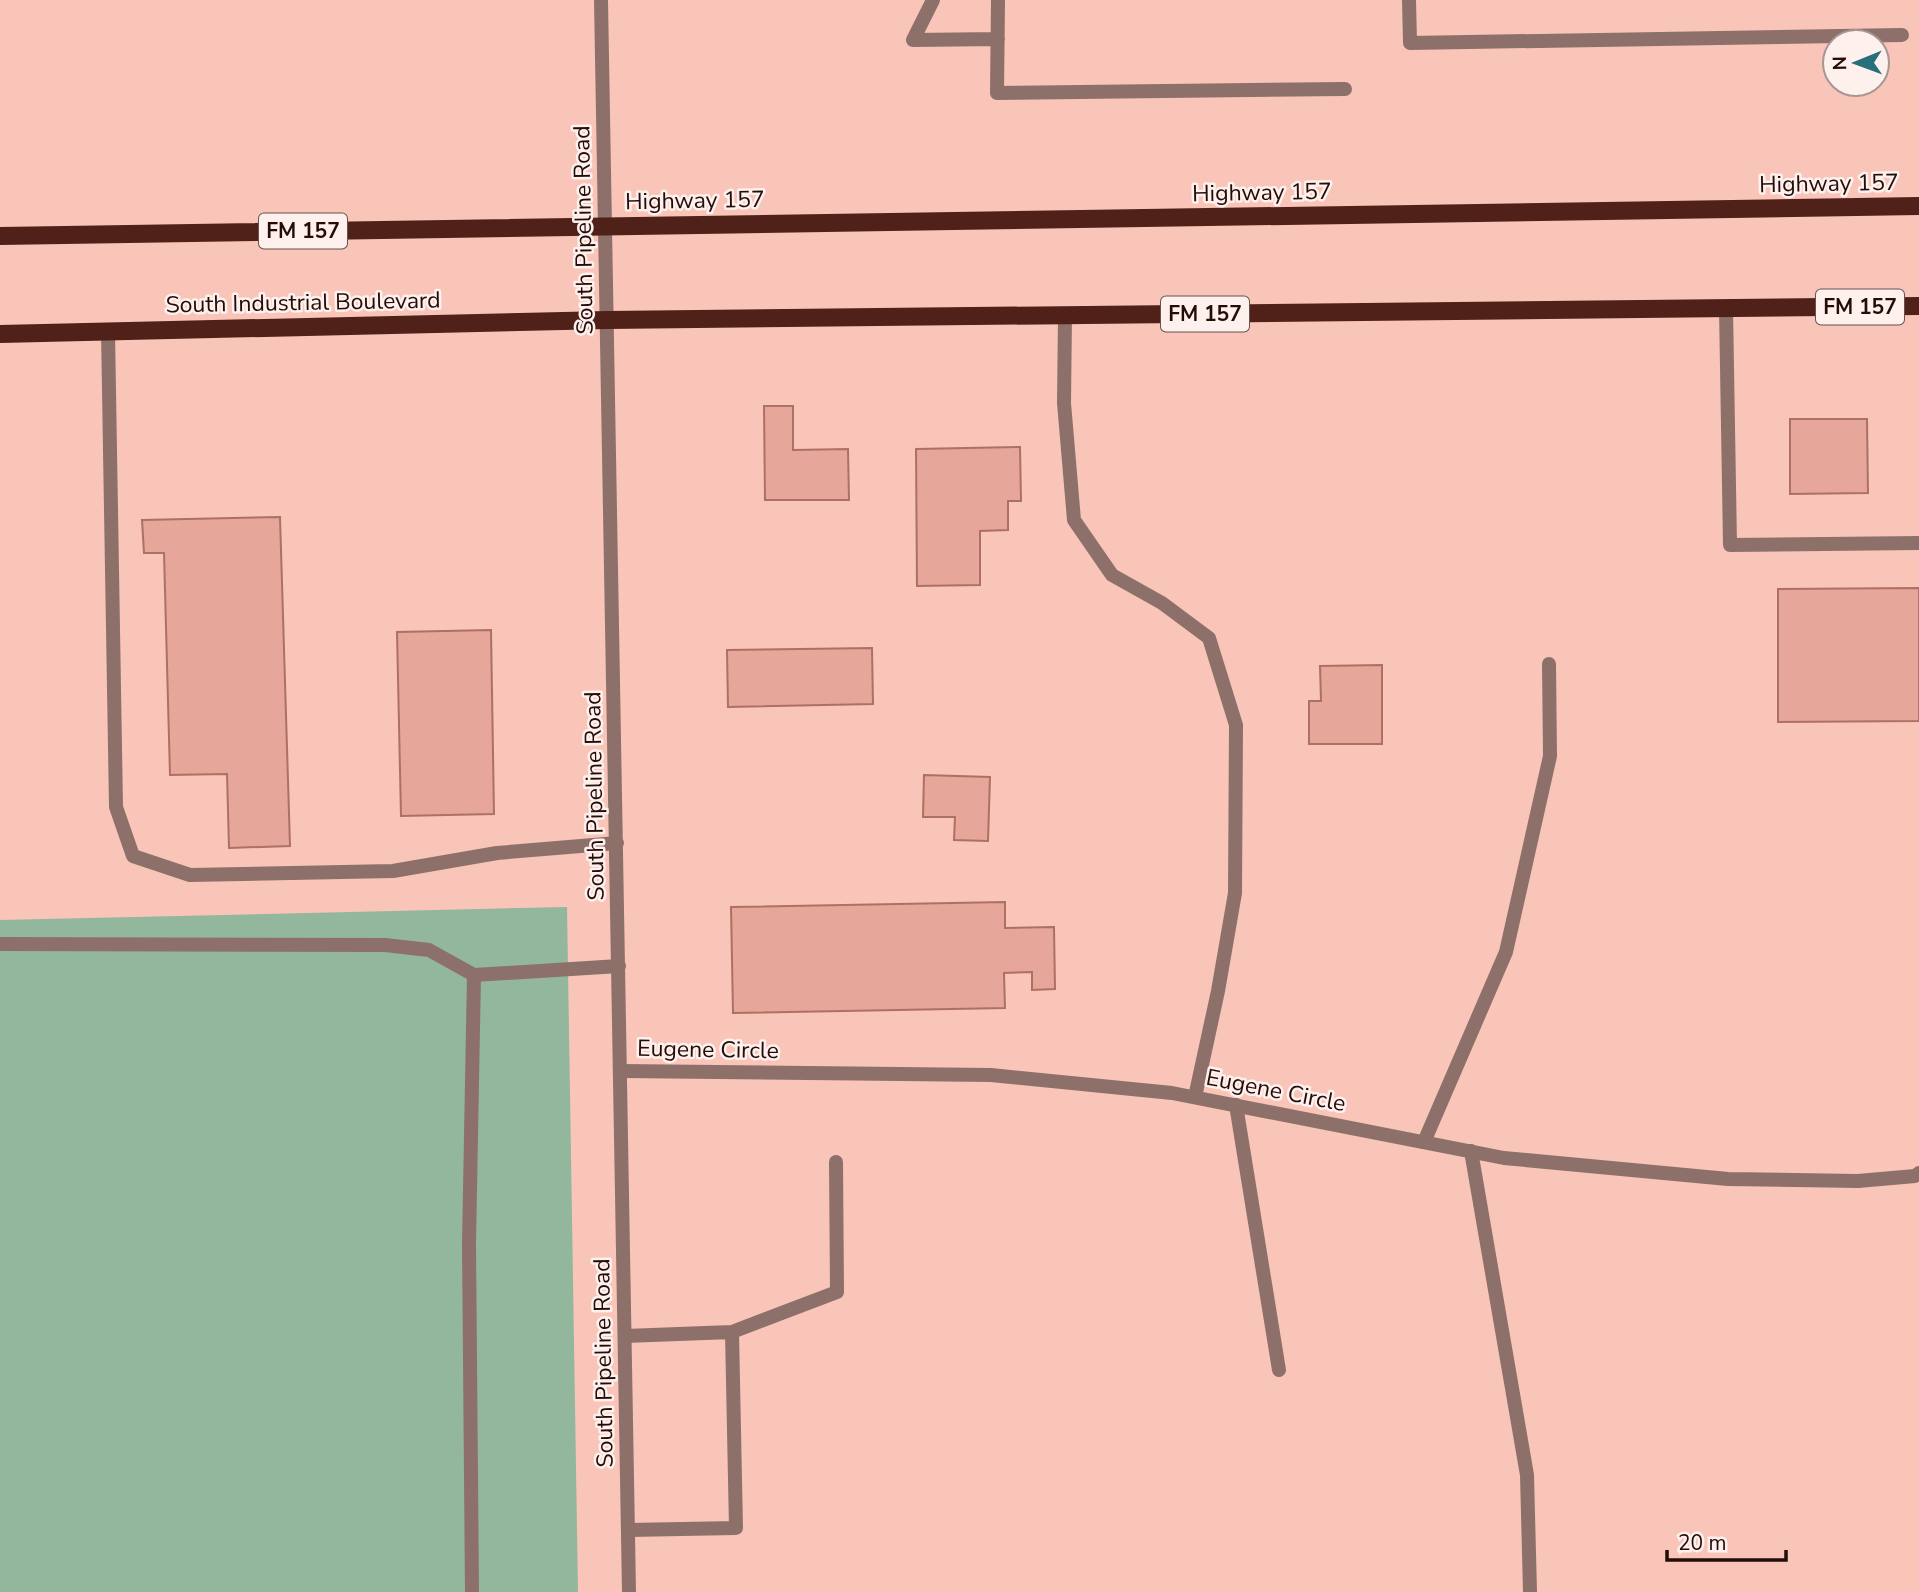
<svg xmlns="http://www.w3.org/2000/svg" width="1919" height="1592" viewBox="0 0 1919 1592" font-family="'Nunito Sans',sans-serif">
	<rect width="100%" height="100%" fill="#f9c5b9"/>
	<!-- green -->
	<path fill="#92b79c" d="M567,907L578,1592H0V920Z"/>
	<!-- building -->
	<path fill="#e6a699" stroke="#ac7164" stroke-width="2" d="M764,406H793V450L848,449L849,500H765Z
		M1790,419H1867L1868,493L1790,494Z
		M1020,447L1021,501H1008V530L980,531V585L917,586L916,449Z
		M280,517L290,846L229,848L227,774L170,775L164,553H144L142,520Z
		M1919,588V721L1778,722V589Z
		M491,630L494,814L401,816L397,632Z
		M872,648L873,704L728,707L727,650Z
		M1382,665V744H1309V701H1321L1320,666Z
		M924,775L990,777L988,841L954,840L955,817H923Z
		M1005,902V928L1054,927L1055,989L1032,990V972L1004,973L1005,1008L733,1013L731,907Z"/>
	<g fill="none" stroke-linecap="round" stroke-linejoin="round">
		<!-- service -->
		<path stroke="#8e706a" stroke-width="14" d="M933,0L913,40L998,39
			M998,0L997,93L1345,89
			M1409,0L1410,43L1902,35
			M1726,308L1730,545L1919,543
			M1065,315L1064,403L1074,520L1112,575L1162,603L1209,638L1236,725L1235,893L1218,991L1195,1097
			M108,331L116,807L133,856L190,875L393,871L497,853L617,843
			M0,944L385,945L429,950L474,975L619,966
			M1236,1105L1279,1370
			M1424,1142L1506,952L1550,756L1549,664
			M1471,1151L1527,1475L1530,1592
			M732,1332L837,1292L836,1162
			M625,1336L732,1332L736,1528L628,1530
			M472,1592L469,1244L474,975"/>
		<!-- minor -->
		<path stroke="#8e706a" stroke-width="14" d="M621,1071L991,1075L1172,1093L1504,1158L1728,1179L1858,1181L1915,1176L1919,1173"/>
		<!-- tertiary -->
		<path stroke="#8e706a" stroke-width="14" d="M601,0L629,1592"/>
		<!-- primary -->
		<path stroke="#502118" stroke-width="18" d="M0,236L1919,206
			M0,334L607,320L1919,306"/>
	</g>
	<g text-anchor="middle" stroke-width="5" stroke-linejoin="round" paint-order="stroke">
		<!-- shield labels -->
		<g fill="#fef0ed" stroke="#65514d" stroke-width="2">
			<rect x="259" y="213.5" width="88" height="35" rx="5"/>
			<rect x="1816" y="289.5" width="88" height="35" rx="5"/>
			<rect x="1161" y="296.5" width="88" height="35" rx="5"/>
		</g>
		<g font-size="21" font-weight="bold" fill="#230d09">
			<text x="303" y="238">FM 157</text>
			<text x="1860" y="314">FM 157</text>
			<text x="1205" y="321">FM 157</text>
		</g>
		<!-- street labels -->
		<g font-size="23" fill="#230d09" stroke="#fef0ed">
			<text transform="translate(1829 183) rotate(-1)" y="8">Highway 157</text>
			<text transform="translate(1262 192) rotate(-1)" y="8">Highway 157</text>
			<text transform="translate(695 200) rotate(-1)" y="8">Highway 157</text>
			<text transform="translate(583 230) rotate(-91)" y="8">South Pipeline Road</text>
			<text transform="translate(303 302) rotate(-1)" y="8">South Industrial Boulevard</text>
			<text transform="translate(594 796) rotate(-91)" y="8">South Pipeline Road</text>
			<text transform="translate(708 1049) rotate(1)" y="8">Eugene Circle</text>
			<text transform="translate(1276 1090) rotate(11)" y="8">Eugene Circle</text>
			<text transform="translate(603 1363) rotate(-91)" y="8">South Pipeline Road</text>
		</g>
	</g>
	<!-- north arrow -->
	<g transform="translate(1856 63) rotate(269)"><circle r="33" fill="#fef0ed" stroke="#a69592" stroke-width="2"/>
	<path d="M0-5L12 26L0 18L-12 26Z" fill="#286f7c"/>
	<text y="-10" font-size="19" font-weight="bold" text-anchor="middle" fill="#230d09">N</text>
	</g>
	<!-- scale -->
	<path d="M1667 1550v10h119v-10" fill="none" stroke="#230d09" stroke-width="3.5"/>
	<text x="1678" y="1550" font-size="21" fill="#230d09" stroke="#fef0ed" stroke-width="5" paint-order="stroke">20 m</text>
</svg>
